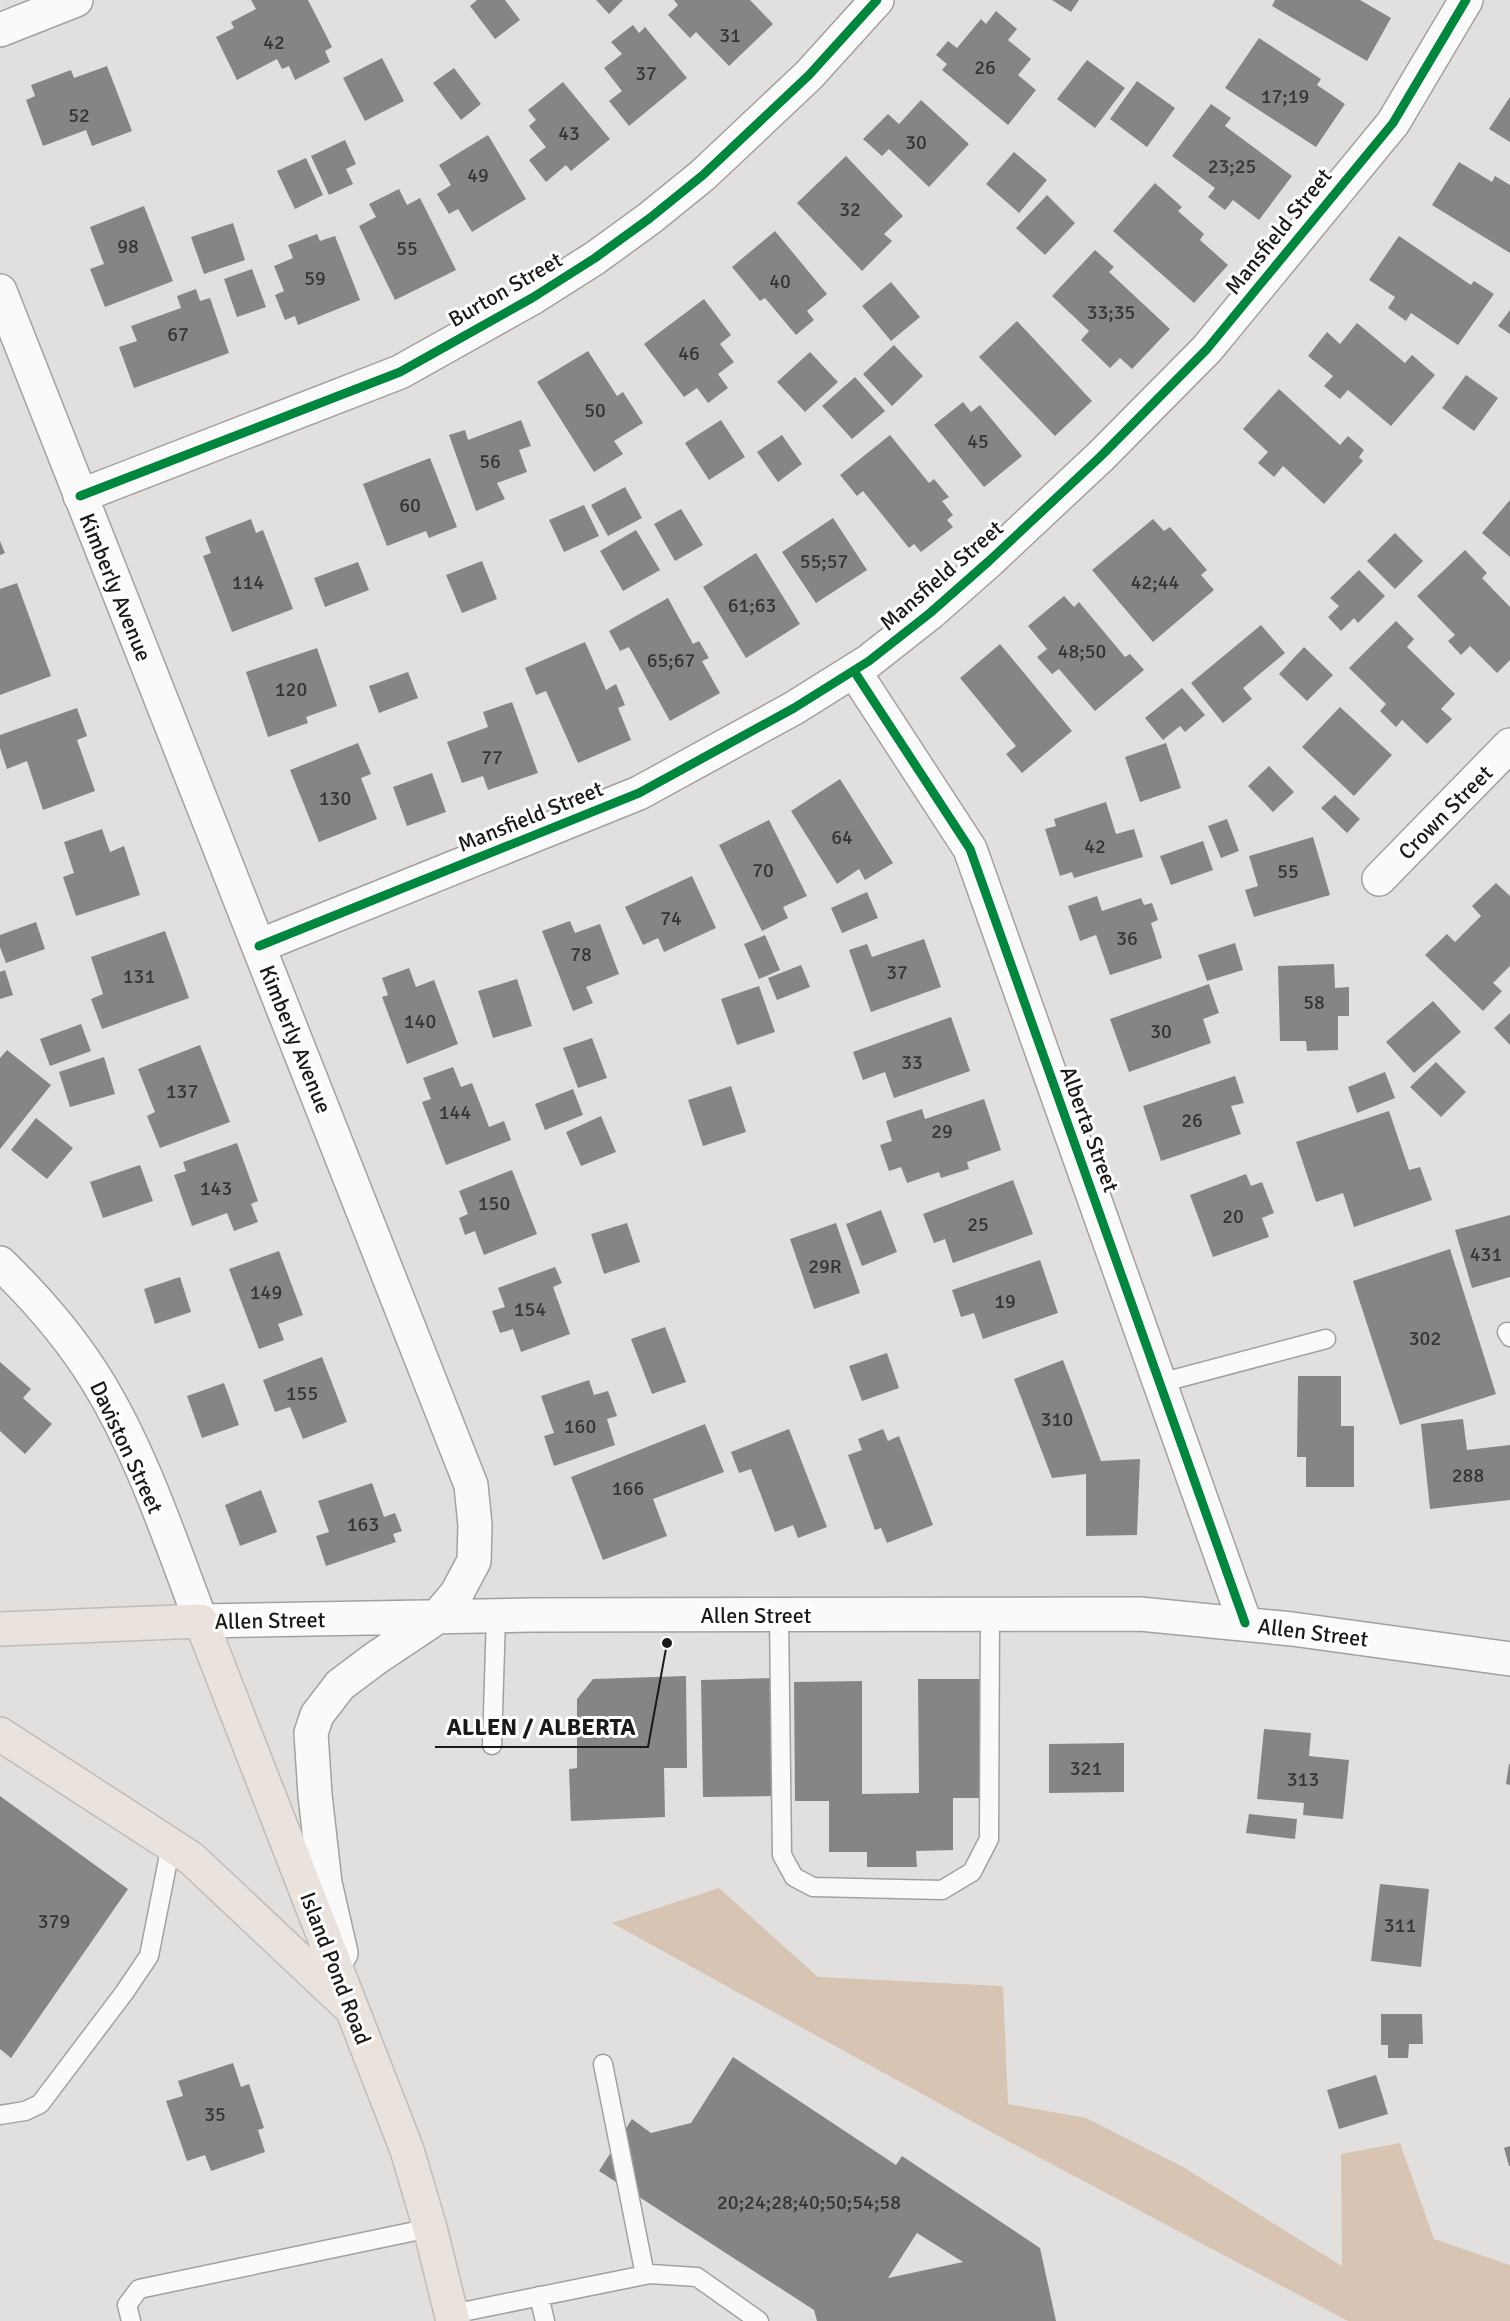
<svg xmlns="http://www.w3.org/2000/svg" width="1510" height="2321" viewBox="0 0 1510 2321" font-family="Signika,sans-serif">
	<rect width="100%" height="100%" fill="#e2e0de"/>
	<!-- green -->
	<path fill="#d8c4b2" d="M719,1888L818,1977L1003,1986L1008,2104L1086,2118L1183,2167L1342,2266L1341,2154L1400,2143L1434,2239L1510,2265V2321H1348L993,2133L612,1923Z"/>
	<!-- building -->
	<path fill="#878584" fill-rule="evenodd" d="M251,0H308L332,47L325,51L330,62L295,80L289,66L282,69L277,59L237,80L216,37L234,28L231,22L256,9Z
		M477,0H505L520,20L495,39L470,6Z
		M596,0H623L609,14Z
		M674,0H750L773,24L729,66L696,32L690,38L668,15L678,5Z
		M1052,0H1079L1071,12Z
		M1275,0H1360L1391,18L1367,61L1272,6Z
		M996,11L1017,29L1008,40L1031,59L1018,75L1036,90L1008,125L942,70L947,64L936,55L948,41L957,48L981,19L986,24Z
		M633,25L639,33L645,27L687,78L629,126L609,101L622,91L604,68L622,54L611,42Z
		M1259,38L1321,79L1317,85L1345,104L1316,147L1225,88Z
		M382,58L404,101L365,121L343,78Z
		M1087,60L1125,88L1095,128L1057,99Z
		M107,66L132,131L92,146L86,130L43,146L26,100L35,96L31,85L71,70L74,78Z
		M454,68L481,104L461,120L433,83Z
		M1137,81L1175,108L1147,147L1110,119Z
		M563,82L610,139L571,171L566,165L546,182L529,160L546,147L529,126L536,120L528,110Z
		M1510,97V142L1489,129Z
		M921,100L969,144L929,187L889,149L882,156L863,139L888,114L899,124Z
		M1211,104L1231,118L1225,126L1292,176L1259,220L1233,200L1225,210L1208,197L1215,188L1172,156Z
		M488,135L526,199L472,232L458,209L449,214L437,194L451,185L439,165Z
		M345,140L356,164L346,169L353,184L329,195L311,156Z
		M1014,152L1047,180L1019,213L986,184Z
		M846,156L903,216L884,234L892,241L862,271L797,203Z
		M306,158L323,195L295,209L277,171Z
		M1459,162L1492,182L1495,176L1510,185V253L1432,205Z
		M1155,183L1182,207L1178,211L1204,234L1200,240L1228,265L1194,303L1113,231Z
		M399,189L407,205L420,198L456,270L395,300L359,226L376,217L369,204Z
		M1047,195L1075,223L1045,255L1016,228Z
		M144,206L173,281L105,307L90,269L104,264L90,227Z
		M233,223L245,260L204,274L191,237Z
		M775,231L827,294L807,311L814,320L796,335L765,298L760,301L732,267Z
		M317,234L320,241L335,236L360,300L298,325L295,316L285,320L275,295L284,291L274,266L293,258L288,245Z
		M1399,236L1471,285L1474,281L1494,294L1458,345L1411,313L1406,321L1388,308L1395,297L1369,280Z
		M1095,250L1114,267L1109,272L1170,329L1132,369L1120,358L1110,368L1081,340L1089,331L1052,296Z
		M252,269L266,307L237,317L224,279Z
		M891,282L920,317L891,341L862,306Z
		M196,289L200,301L210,298L229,353L134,388L119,347L137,341L131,326L181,308L177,296Z
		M704,299L731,335L720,344L734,362L718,374L728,388L708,403L697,388L684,397L644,344Z
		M1510,310V334L1498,326Z
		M1017,321L1092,401L1055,436L979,357Z
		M1357,323L1405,363L1412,355L1435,375L1391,426L1348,390L1340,399L1324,386L1333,376L1308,356L1327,332L1340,344Z
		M894,345L923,376L892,406L863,374Z
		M588,351L617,396L623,392L643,423L614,441L623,454L594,472L537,382Z
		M810,352L838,382L805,412L777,382Z
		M1466,375L1498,398L1474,431L1442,408Z
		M855,377L885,411L852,439L822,406Z
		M1279,389L1340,445L1348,436L1364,450L1359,457L1363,461L1324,504L1283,466L1274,477L1258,463L1268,452L1243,429Z
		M963,402L971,412L980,405L1022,456L984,487L934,425Z
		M521,420L531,446L519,450L527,472L497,483L505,499L476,511L449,435L465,430L468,440Z
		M721,420L745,457L709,480L685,443Z
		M782,435L802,464L778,482L757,452Z
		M890,435L929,483L934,479L949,497L942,501L953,515L947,520L953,527L921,552L914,544L909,548L863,491L857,496L840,475Z
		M430,458L457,527L429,538L426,531L387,546L363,484Z
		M625,487L642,518L608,536L591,505Z
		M1510,500V557L1482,533Z
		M584,505L599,536L564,552L549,520Z
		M681,509L703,545L675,561L654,524Z
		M833,518L867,570L816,603L782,552Z
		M251,519L256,533L263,530L293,609L232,632L203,556L211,553L205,537Z
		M1153,519L1164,531L1170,527L1207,570L1201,575L1214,590L1153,642L1092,570Z
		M636,530L660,570L623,591L600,551Z
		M1395,533L1423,561L1395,589L1367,561Z
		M0,541L5,553L0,555Z
		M1465,550L1487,573L1482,578L1510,607V660L1497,673L1470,646L1461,655L1448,641L1455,635L1417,596Z
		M756,553L800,624L746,658L703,587Z
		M482,561L497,599L462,613L446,575Z
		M358,562L369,590L325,607L314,578Z
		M1359,570L1385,596L1358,623L1354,618L1341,631L1328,617L1339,606L1330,598Z
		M17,583L51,676L0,695V589Z
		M1064,596L1074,607L1079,602L1125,657L1130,654L1144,670L1095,711L1059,669L1052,674L1037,657L1047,649L1028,626Z
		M668,598L693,644L699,641L709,658L702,661L720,693L670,721L629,647L620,651L609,631Z
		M1396,621L1414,639L1407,647L1455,694L1441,709L1452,719L1427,744L1402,720L1396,727L1380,711L1386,704L1349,668Z
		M1261,625L1285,653L1243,688L1252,699L1223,723L1191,683Z
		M585,642L606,690L616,684L625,705L618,708L631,740L578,763L546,691L536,695L525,668Z
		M1000,644L1072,731L1022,773L1006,754L1016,746L960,678Z
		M1304,647L1333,675L1307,701L1279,674Z
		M317,648L337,706L306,717L308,723L268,737L246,672Z
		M408,672L418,698L379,713L369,686Z
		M1182,688L1205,715L1185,732L1180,726L1163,740L1145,718Z
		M512,702L538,773L488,790L483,776L462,783L447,742L488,727L483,712Z
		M1340,707L1392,755L1354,796L1302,747Z
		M77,708L87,736L77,740L95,791L43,810L27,761L7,769L0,748V735Z
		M358,743L371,774L361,778L377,819L319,842L290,770Z
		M1166,743L1181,788L1140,802L1125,757Z
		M1269,766L1294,792L1273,812L1248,786Z
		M432,773L446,812L407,826L393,787Z
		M840,779L893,863L865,880L859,869L837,884L791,811Z
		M1335,795L1360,819L1347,833L1321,808Z
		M1106,802L1116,834L1134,829L1143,857L1074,878L1072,872L1060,876L1045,829L1056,826L1054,819Z
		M1227,819L1239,851L1221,858L1208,826Z
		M769,820L807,896L783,907L788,918L762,931L719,845Z
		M102,829L110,852L124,846L140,895L76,916L63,877L74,873L64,842Z
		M1313,837L1330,895L1254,917L1245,890L1258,886L1249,856Z
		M1203,841L1213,870L1171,885L1160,856Z
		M692,876L716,928L664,952L658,938L643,945L625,907Z
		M1496,883L1510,896V966L1493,983L1502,991L1483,1011L1425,955L1447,934L1455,942L1481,916L1472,906Z
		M867,892L878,918L842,933L831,908Z
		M1097,896L1102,911L1141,898L1144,905L1152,903L1158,920L1151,923L1162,958L1110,975L1096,935L1080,941L1068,906Z
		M570,921L575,933L600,924L619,974L586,987L593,1003L573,1011L542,931Z
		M36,922L45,949L6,963L0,947V935Z
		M165,931L189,998L102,1029L91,999L103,994L91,957Z
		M765,935L780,970L759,979L744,944Z
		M924,939L941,987L871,1012L849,950L867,944L872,957Z
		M1235,943L1243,970L1207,981L1198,955Z
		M1334,964L1335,988L1349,987V1016H1338V1050L1307,1051L1306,1041H1280L1278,966Z
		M801,965L810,987L777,1000L768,978Z
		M409,968L416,987L434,980L458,1044L407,1064L382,997L388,995L382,978Z
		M5,970L13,995L0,999V972Z
		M517,979L532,1026L493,1038L478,991Z
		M1209,984L1219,1013L1203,1019L1211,1043L1129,1072L1110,1019Z
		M759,986L775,1032L737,1045L721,999Z
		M1433,1001L1461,1032L1414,1073L1386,1042Z
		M1510,1013V1045L1494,1028Z
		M951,1017L970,1071L894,1098L885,1072L863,1080L853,1052Z
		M81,1024L91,1051L50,1066L40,1039Z
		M592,1038L607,1078L578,1088L563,1048Z
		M200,1045L230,1122L160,1148L147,1116L155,1112L138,1069Z
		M7,1050L51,1085L0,1149V1058Z
		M104,1057L115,1094L70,1107L59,1072Z
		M1436,1062L1466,1092L1441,1117L1410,1087Z
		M453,1067L461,1087L472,1083L489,1127L504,1121L511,1140L446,1165L422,1102L431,1099L423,1078Z
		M1385,1072L1395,1098L1357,1113L1348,1087Z
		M1235,1076L1244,1103L1231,1106L1241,1134L1161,1161L1143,1106Z
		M731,1086L746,1132L703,1146L688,1100Z
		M573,1089L583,1115L545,1130L535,1104Z
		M984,1099L1001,1150L967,1162L969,1169L941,1178L939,1172L907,1183L901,1167L889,1171L880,1145L892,1141L886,1121L922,1109L925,1119Z
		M1389,1111L1409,1170L1420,1167L1432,1200L1354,1227L1343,1193L1316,1202L1296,1142Z
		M601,1116L616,1152L581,1166L566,1132Z
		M36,1118L73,1148L47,1179L11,1150Z
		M237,1143L258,1201L251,1204L258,1222L234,1231L227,1213L192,1226L174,1175L186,1171L183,1162Z
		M140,1165L153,1201L103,1218L90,1182Z
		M512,1170L537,1234L484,1255L475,1231L465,1235L459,1218L468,1214L459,1191Z
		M1246,1174L1251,1186L1262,1182L1274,1213L1262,1218L1269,1237L1213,1257L1190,1195Z
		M1013,1180L1033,1234L953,1263L945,1239L934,1243L923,1214Z
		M881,1210L897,1252L862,1266L846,1224Z
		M1510,1215V1277L1472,1288L1455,1230Z
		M627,1223L640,1262L604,1274L591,1234Z
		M836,1223L860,1293L814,1309L790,1239Z
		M1450,1249L1496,1394L1400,1425L1353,1281Z
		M279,1251L303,1315L278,1324L284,1340L259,1349L229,1269Z
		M1040,1260L1058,1313L983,1339L974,1313L961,1317L952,1290Z
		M555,1267L562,1283L553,1287L570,1334L521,1352L513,1329L500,1333L492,1311L505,1307L498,1288Z
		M180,1277L191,1312L155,1324L144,1289Z
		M665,1327L686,1382L652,1394L631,1339Z
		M887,1353L899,1388L862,1401L849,1366Z
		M322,1357L347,1422L303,1439L290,1407L275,1412L263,1380Z
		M1063,1360L1101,1461L1140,1459L1137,1535L1086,1536V1474L1052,1478L1014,1379Z
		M0,1362L31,1389L23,1398L52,1424L25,1454L0,1431Z
		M1298,1376H1341V1426H1354V1487H1306V1457H1297Z
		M589,1380L594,1395L608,1391L617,1416L607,1419L615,1445L554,1466L544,1436L554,1433L541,1396Z
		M224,1383L239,1425L202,1438L187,1396Z
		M1463,1419L1467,1450L1510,1445V1500L1430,1509L1421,1424Z
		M705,1424L724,1472L653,1499L667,1536L603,1560L571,1477Z
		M789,1429L827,1527L798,1538L793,1525L775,1532L751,1469L739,1473L731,1452Z
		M883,1429L888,1441L899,1436L933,1525L887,1543L881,1528L875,1530L848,1455L862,1450L858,1439Z
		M372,1483L384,1517L395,1513L402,1531L393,1534L396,1542L326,1566L316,1536L329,1532L318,1501Z
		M261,1490L277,1532L240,1546L225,1505Z
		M686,1676L687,1768H664L665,1817L571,1821L569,1769L577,1768V1699L593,1679Z
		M772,1678L773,1796L703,1797L701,1680Z
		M918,1679H983L984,1798H953V1850L916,1851L917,1867H867V1852H829V1801H795L794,1682L862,1681V1794L919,1793Z
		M1264,1729L1311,1733L1309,1756L1349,1760L1343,1819L1303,1815L1304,1803L1257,1799Z
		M1124,1743V1792L1049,1793V1744Z
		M1509,1764H1510V1785L1506,1784Z
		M0,1796L128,1889L11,2058L0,2049Z
		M1249,1814L1297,1819L1295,1839L1246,1833Z
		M1380,1884L1429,1889L1421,1967L1371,1961Z
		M1381,2014H1422L1423,2044H1409L1408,2058H1388V2045H1381Z
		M733,2057L896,2165L902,2156L1040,2248L1056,2321H817L814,2310L599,2171L632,2119L651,2133L691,2123ZM917,2233L963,2262L888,2278Z
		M233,2063L241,2087L249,2084L264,2128L258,2130L265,2152L211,2171L205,2155L187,2161L166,2101L183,2096L178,2081Z
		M1376,2075L1388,2114L1339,2129L1327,2090Z
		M1510,2146V2166H1509L1504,2148Z"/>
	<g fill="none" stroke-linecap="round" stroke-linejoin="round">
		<!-- service casing -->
		<g stroke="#a3a1a0" stroke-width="21">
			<path id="service" d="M1507,1332L1510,1337
				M1160,1383L1326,1339
				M779,1615L782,1855L794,1877L813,1887L942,1890L972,1872L989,1839L990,1615
				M492,1745L496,1617
				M603,2064L645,2275
				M0,2115L25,2111L40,2104L124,1993L149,1956L171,1845
				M539,2296L545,2321
				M452,2314L650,2274L697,2277L759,2321
				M131,2321L127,2305L139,2289L430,2228"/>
		</g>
		<!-- minor casing -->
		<g stroke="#a3a1a0" stroke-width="36">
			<path id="minor" d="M0,30L76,0
				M80,496L400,372L532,298L595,258L650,218L703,175L809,75L877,0
				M854,671L970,849L1245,1623
				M1379,879L1510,745
				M259,946L639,793L794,708L869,661L930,613L989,561L1101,456L1207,349L1393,123L1466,0"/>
		</g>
		<!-- secondary casing -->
		<g stroke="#a3a1a0" stroke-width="36">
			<path id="secondary" d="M0,291L471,1485L475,1525L474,1561L457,1593L436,1618L376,1658L340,1685L317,1715L311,1733L315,1795L325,1883L341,1953
				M0,1263C35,1297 70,1337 96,1379C142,1453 170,1540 201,1621L531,1615L1140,1614L1292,1629L1510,1659"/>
		</g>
		<!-- primary casing -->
		<g stroke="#bfbdbc" stroke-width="36">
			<path id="primary" d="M0,1629L201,1621L407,2150L430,2228L453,2321
				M0,1734L191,1858L345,2003"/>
		</g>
		<!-- service -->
		<use href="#service" stroke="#fbfafa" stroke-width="18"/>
		<!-- minor -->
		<use href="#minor" stroke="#fbfafa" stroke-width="33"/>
		<!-- secondary -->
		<use href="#secondary" stroke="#fbfafa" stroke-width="33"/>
		<!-- primary -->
		<use href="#primary" stroke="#eae3dd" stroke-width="33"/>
		<!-- cycleway casing -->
		<g stroke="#fff" stroke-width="13">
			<path id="cycleway" d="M80,496L400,372L532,298L595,258L650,218L703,175L809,75L877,0
				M854,671L970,849L1245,1623
				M259,946L639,793L794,708L869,661L930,613L989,561L1101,456L1207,349L1393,123L1466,0"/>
		</g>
		<!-- cycleway -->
		<use href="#cycleway" stroke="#00873e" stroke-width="9"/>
	</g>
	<g text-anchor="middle" stroke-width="6" stroke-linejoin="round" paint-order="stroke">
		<!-- number labels -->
		<g font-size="20" fill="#373534">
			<text x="730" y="42">31</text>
			<text x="274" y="49">42</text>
			<text x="985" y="74">26</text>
			<text x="646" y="80">37</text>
			<text x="1285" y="103">17;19</text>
			<text x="79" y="122">52</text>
			<text x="569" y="140">43</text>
			<text x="916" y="149">30</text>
			<text x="1232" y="173">23;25</text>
			<text x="478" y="182">49</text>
			<text x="850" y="216">32</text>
			<text x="128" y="253">98</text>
			<text x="407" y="255">55</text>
			<text x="315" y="285">59</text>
			<text x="780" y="288">40</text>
			<text x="1111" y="319">33;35</text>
			<text x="178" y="341">67</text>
			<text x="689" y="360">46</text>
			<text x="595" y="417">50</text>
			<text x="978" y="448">45</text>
			<text x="490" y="468">56</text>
			<text x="410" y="512">60</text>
			<text x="824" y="568">55;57</text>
			<text x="248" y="589">114</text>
			<text x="1155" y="589">42;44</text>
			<text x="752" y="612">61;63</text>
			<text x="1082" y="658">48;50</text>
			<text x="671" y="667">65;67</text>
			<text x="291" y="696">120</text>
			<text x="492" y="764">77</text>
			<text x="335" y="805">130</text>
			<text x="842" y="844">64</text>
			<text x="1095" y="853">42</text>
			<text x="763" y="877">70</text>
			<text x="1288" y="878">55</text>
			<text x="671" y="925">74</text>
			<text x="1127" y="945">36</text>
			<text x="581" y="961">78</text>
			<text x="897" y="979">37</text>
			<text x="139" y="983">131</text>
			<text x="1314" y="1009">58</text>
			<text x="420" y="1028">140</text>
			<text x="1161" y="1038">30</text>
			<text x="912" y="1069">33</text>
			<text x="182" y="1098">137</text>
			<text x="455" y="1119">144</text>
			<text x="1192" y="1127">26</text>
			<text x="942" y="1138">29</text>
			<text x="216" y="1195">143</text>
			<text x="494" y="1210">150</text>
			<text x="1233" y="1223">20</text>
			<text x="978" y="1231">25</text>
			<text x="1486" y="1261">431</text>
			<text x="825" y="1273">29R</text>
			<text x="266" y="1299">149</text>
			<text x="1005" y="1308">19</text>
			<text x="530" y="1316">154</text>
			<text x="1425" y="1345">302</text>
			<text x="302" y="1400">155</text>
			<text x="1057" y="1426">310</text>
			<text x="580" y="1433">160</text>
			<text x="1468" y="1482">288</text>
			<text x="628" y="1495">166</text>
			<text x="363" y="1531">163</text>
			<text x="1086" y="1775">321</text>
			<text x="1303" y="1786">313</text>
			<text x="54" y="1928">379</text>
			<text x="1400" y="1932">311</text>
			<text x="215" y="2121">35</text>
			<text x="809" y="2209">20;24;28;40;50;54;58</text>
		</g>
		<!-- street labels -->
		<g font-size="22" fill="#1c1a19" stroke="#fff">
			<text transform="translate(1278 231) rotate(-51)" y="8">Mansfield Street</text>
			<text transform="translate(505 289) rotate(-30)" y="8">Burton Street</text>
			<text transform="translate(941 575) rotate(-41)" y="8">Mansfield Street</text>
			<text transform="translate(116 587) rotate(68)" y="8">Kimberly Avenue</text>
			<text transform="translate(1445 812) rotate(-45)" y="8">Crown Street</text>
			<text transform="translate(530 816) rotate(-22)" y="8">Mansfield Street</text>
			<text transform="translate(296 1039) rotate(68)" y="8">Kimberly Avenue</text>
			<text transform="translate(1090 1129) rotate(70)" y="8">Alberta Street</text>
			<text transform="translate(127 1447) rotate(65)" y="8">Daviston Street</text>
			<text x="756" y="1623">Allen Street</text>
			<text transform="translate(270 1620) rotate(-1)" y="8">Allen Street</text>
			<text transform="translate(1313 1632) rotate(7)" y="8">Allen Street</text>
			<text transform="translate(336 1968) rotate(69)" y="8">Island Pond Road</text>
		</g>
	</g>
	<!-- callouts -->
	<path fill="none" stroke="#1c1a19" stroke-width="2" d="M667 1643L648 1747H435"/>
	<circle fill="#1c1a19" stroke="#fff" stroke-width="2" cx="667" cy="1643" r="6"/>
	<g font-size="24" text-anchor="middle" font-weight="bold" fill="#1c1a19" stroke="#fff" stroke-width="6" stroke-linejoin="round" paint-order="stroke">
		<text x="541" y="1735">ALLEN / ALBERTA</text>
	</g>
</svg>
